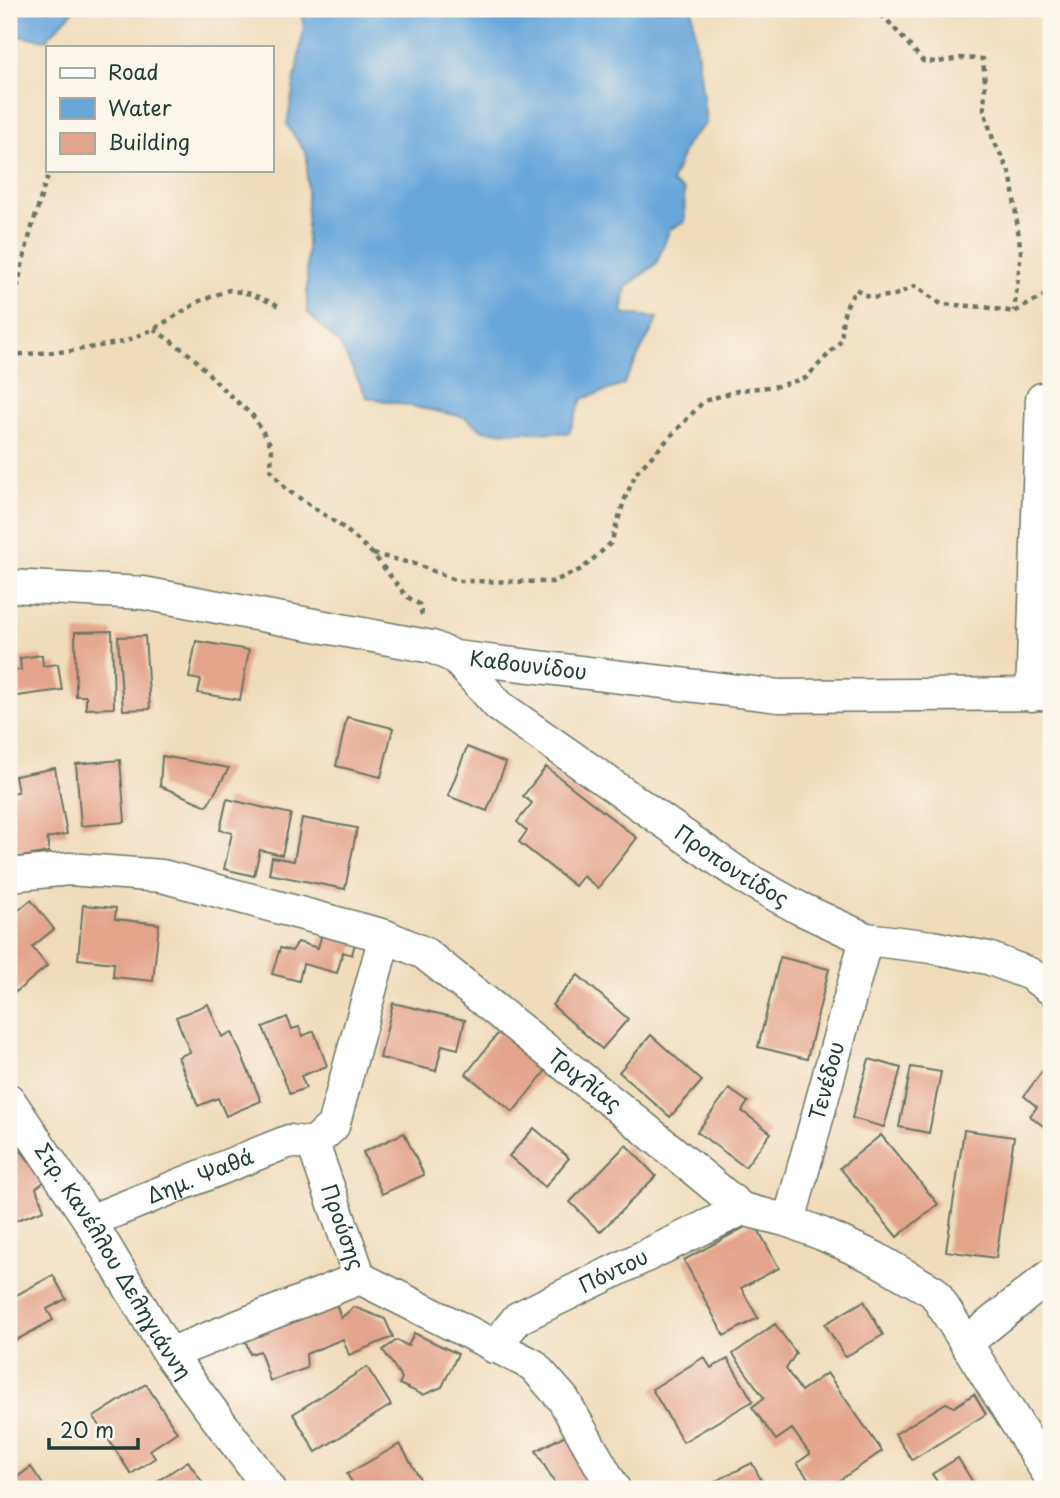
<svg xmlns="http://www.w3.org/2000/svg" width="1060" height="1498" viewBox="0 0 1060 1498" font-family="'Playpen Sans',sans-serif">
	<rect width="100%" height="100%" fill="#fbf7ec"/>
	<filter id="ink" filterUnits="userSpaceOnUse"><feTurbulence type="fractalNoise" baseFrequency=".0143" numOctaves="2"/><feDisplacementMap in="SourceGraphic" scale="14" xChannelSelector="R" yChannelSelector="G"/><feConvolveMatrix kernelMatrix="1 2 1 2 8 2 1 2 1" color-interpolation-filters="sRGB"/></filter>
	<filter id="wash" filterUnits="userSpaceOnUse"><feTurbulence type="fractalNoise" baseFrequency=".00686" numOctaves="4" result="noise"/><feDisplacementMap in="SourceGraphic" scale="28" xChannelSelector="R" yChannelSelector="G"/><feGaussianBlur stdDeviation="1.57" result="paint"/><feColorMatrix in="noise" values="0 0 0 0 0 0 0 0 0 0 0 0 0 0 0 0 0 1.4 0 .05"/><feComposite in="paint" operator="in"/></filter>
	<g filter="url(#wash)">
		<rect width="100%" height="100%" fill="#f0dcbb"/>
		<!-- water -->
		<path fill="#69a7db" stroke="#447288" stroke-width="2" d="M9,9H75L46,40L9,35Z
			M300,9H692L706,123L687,143L671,183L684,190L685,222L670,229L656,264L626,287L622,313L658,318L623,385L582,399L569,433L485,431L464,417L367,397L340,345L307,312V155L287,125L304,27Z"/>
		<g id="blocks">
			<!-- building -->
			<path fill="#e4a48c" d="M112,631L114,708L86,709V696H76L75,632Z
				M145,636L150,709L123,710L118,637Z
				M196,641L249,650L240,700L198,693L201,680L189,678Z
				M42,655L43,666L58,664L62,690L9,697V671L21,670L20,658Z
				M347,717L393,728L381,777L336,766Z
				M467,747L506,763L487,811L448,796Z
				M162,756L229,768L207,806L160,786Z
				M120,760L125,822L81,826L76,764Z
				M546,767L637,838L598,888L583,876L575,886L519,842L527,831L517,822L532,803L523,796Z
				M55,768L67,834L47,838L49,852L11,859L9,848V793L18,792L15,776Z
				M227,799L291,814L282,855L260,850L254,876L224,869L232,833L220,830Z
				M302,818L357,828L345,889L269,874L272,857L294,861Z
				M31,900L54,929L32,947L47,966L16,992L9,983V935L15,930L9,922V918Z
				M83,905L116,908L115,919L159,924L153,981L113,977L114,963L78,959Z
				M323,930L356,939L352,955L343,952L337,973L303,964L299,981L272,974L280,948L292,951L298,942L318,948Z
				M780,957L829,969L807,1059L758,1047Z
				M578,975L628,1019L602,1049L552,1005Z
				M393,1003L465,1020L458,1049L442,1045L436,1071L380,1058Z
				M208,1004L222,1037L232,1032L261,1101L226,1116L218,1098L198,1106L178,1057L190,1052L176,1017Z
				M287,1017L292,1029L299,1027L303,1036L314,1031L327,1066L301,1076L306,1088L290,1094L263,1027Z
				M500,1031L547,1069L513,1112L466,1074Z
				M651,1035L702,1081L670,1117L619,1072Z
				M869,1059L901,1068L884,1127L852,1118Z
				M1051,1059V1132L1030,1116L1037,1107L1024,1096Z
				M911,1067L941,1072L929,1133L899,1127Z
				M729,1089L748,1102L742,1111L771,1133L745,1167L697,1132Z
				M534,1128L569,1158L545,1187L509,1156Z
				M964,1130L1014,1137L996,1258L946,1251Z
				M404,1133L424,1175L382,1194L363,1152Z
				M881,1135L938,1204L897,1237L840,1168Z
				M13,1141L45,1181L36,1188L44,1210L9,1223V1145Z
				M626,1145L656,1176L600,1232L570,1202Z
				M754,1222L779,1268L741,1288L758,1318L724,1336L684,1260Z
				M53,1275L66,1299L47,1309L53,1320L9,1344V1299Z
				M332,1292L341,1318L354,1307L385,1319L393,1337L349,1355L343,1339L306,1354L307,1368L270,1381L260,1351L250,1354L245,1339Z
				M864,1301L883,1335L845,1357L825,1324Z
				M775,1324L796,1353L786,1369L801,1391L827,1373L882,1451L827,1489H816L797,1463L810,1454L792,1429L776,1440L752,1407L764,1398L733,1354Z
				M414,1333L458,1354L442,1387L423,1395L399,1384L402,1378L383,1350L397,1340L408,1346Z
				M704,1357L711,1368L728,1359L753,1401L683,1442L652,1389Z
				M367,1367L391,1405L316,1452L293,1414Z
				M146,1384L177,1432L150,1450L155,1458L131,1474L94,1417Z
				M974,1394L986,1414L912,1460L895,1434L946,1403L954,1407Z
				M567,1434L599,1489H558L536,1451Z
				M400,1444L426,1489H356L347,1474Z
				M958,1458L977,1489H935L940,1486L932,1474Z
				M188,1461L207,1489H145Z
				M752,1463L766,1489H700Z
				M31,1467L46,1489H9V1483Z"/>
		</g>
	</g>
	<g filter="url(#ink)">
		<use href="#blocks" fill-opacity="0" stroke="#687563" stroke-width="2"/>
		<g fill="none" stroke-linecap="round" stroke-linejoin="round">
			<!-- street casing -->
			<g stroke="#687563" stroke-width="35">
				<g id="street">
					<path id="s1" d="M9,586L143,593L432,647L455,657L779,696L1051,694"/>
					<path id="s2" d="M455,657L499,706L743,877L799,908L866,939L932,947L988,958L1030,974L1051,989"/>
					<path d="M1032,695L1042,399"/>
					<path id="s3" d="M9,875L69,869L162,876L385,936L424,953L633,1119L742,1209L789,1221L822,1234L873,1257L934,1292L1051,1478"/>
					<path id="s4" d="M385,936L333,1126L313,1144L360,1278L533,1365L563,1399L614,1489"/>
					<path id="s5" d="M9,1100L90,1221L169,1354L270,1489"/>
					<path id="s6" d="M90,1221L289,1141L313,1144"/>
					<path id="s7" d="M789,1221L866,939"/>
					<path d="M966,1343L1051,1275"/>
					<path id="s8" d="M494,1347L518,1318L742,1209"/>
					<path d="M169,1354L360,1278"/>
				</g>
			</g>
			<!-- path -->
			<path stroke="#687563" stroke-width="4.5" stroke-dasharray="5 5" stroke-linecap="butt" d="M872,9L887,20L923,61L938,62L960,58L983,59L985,83L984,110L993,139L1011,176L1021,253L1014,311
				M154,329L193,357L222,388L253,416L272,447L271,470L286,489L344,528L373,554L406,596L419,604L422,615
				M9,347C13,302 23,255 37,211C41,197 44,182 52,170
				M9,355L71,351L123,342L154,329L200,301L229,290L251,294L282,307
				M373,554L415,564L458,581L552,582L582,569L611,543L624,501L636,473L704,401L740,390L778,386L806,378L842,340C841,316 844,309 856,289L871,298L895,295L915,286L941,304L984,307L1014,312L1051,292"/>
			<!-- street -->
			<use href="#street" stroke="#fff" stroke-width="32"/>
		</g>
	</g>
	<g text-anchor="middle" stroke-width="5" stroke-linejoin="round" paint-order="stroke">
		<!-- street labels -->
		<g font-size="21" fill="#1f3d34" stroke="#fbf7ec">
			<text dy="7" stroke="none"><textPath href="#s1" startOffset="527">Καβουνίδου</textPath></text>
			<text dy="7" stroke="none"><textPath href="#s2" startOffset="348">Προποντίδος</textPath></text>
			<text dy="7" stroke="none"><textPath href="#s7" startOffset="145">Τενέδου</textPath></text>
			<text dy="7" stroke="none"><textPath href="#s3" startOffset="632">Τριγλίας</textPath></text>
			<text dy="7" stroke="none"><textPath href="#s6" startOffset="119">Δημ. Ψαθά</textPath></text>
			<text dy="7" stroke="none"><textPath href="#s4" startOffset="312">Προύσης</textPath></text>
			<text dy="7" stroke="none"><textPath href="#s5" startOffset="192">Στρ. Κανέλλου Δεληγιάννη</textPath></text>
			<text dy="7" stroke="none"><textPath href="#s8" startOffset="144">Πόντου</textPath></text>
		</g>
	</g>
	<!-- margin -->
	<rect width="1060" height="1498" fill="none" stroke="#fbf7ec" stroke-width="35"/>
	<!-- legend -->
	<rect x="46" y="46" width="228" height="126" fill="#fbf7ec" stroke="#a3ada2" stroke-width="2"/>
	<rect x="60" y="68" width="35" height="10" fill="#ffffff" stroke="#a3ada2" stroke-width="2"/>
	<text x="108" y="80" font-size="21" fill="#1f3d34">Road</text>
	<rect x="60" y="98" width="35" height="21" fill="#69a7db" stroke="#a3ada2" stroke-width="2"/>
	<text x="108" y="116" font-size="21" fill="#1f3d34">Water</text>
	<rect x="60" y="133" width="35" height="21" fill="#e4a48c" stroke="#a3ada2" stroke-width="2"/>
	<text x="108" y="150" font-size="21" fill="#1f3d34">Building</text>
	<!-- scale -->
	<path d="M49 1438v10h89v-10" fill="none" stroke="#1f3d34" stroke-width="3.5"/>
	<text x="60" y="1438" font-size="21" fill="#1f3d34" stroke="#fbf7ec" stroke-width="5" paint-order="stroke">20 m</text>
</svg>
